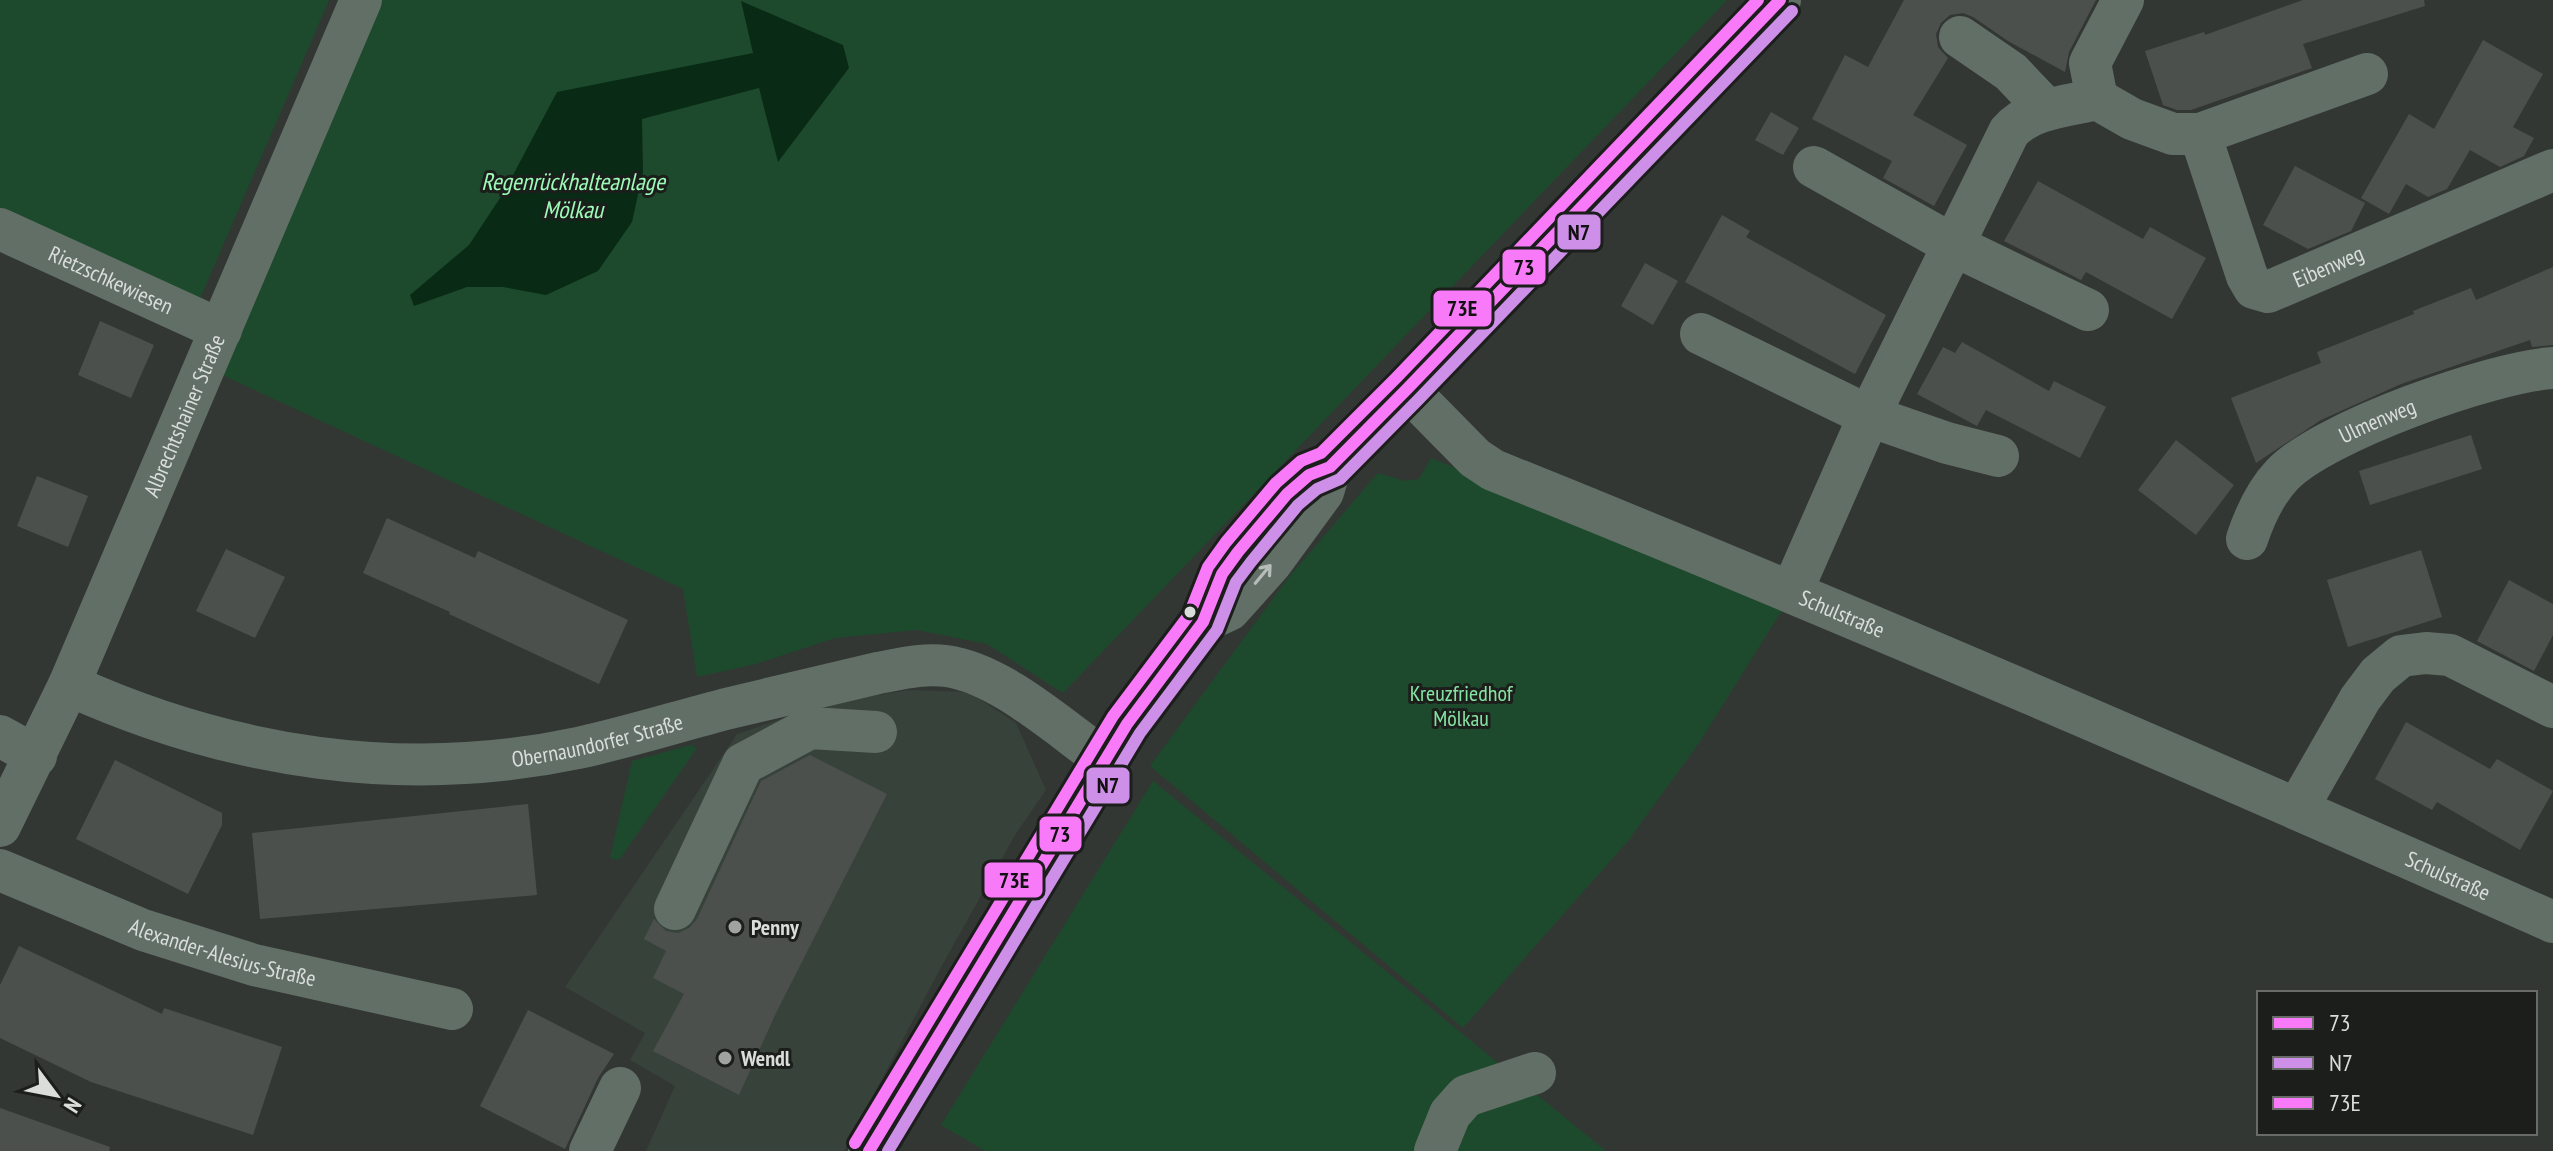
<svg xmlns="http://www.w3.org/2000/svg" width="2553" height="1151" viewBox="0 0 2553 1151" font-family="'PT Sans Narrow',sans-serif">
	<rect width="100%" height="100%" fill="#333734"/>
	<!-- built -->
	<path fill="#37423a" d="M909,690L969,692L1016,723L1046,790L1015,835L940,969L844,1151H646L675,1086L630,1060L645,1033L565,987L737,734L829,703Z"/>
	<!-- green -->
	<path fill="#1d4a2c" d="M0,0H329L199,301L0,212Z
		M378,0H1727L1063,693L987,644L917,630L835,638L756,664L697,677L683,589L218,373Z
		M1431,458L1786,604L1699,743L1628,841L1463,1028L1150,766L1289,577L1378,473L1405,481L1419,479Z
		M691,745L697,748L619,860L610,858L632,761Z
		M1153,781L1606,1151H985L941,1125Z"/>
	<!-- water -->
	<path fill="#092b16" d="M741,1L843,45L849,68L778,162L759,88L642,119L643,172L632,222L598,271L546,295L503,287H467L414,306L410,295L469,245L504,192L557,92L753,53Z"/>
	<!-- building -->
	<path fill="#4c504d" d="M1904,0H2096L2069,52L2065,72L2008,41L1973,17L1963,13L1950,15L1941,23L1936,34L1938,47L1948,58L1913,115L1967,145L1934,206L1883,178L1892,161L1812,119L1845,55L1868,67Z
		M2303,0H2424L2425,6L2303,44L2312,68L2191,110H2177L2163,105L2145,51L2204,32L2205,35Z
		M2483,40L2543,74L2513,127L2534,138L2524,156L2500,167L2470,150L2447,189L2428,197L2406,184L2389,214L2361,198L2409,114L2434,129Z
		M1771,112L1799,128L1783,155L1755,140Z
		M2295,166L2365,203L2351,231L2308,249L2263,225Z
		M2038,181L2143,239L2150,227L2206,258L2172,319L2086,272L2081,280L2004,241Z
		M1722,215L1750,231L1746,237L1886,315L1855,374L1685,282Z
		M1645,263L1678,281L1653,325L1621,306Z
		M2553,267V345L2532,347L2530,340L2401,384L2321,420L2256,463L2231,398L2321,363L2317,352L2414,314L2413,311L2471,288L2476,300Z
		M100,321L154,345L131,398L78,375Z
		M1962,342L2049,391L2054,381L2106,407L2080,458L1986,410L1977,426L1917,394L1943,347L1955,353Z
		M2471,435L2482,469L2370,505L2359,471Z
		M2176,440L2234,485L2196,535L2138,490Z
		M37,476L88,496L68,547L17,526Z
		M387,518L475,558L478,551L628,620L599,684L449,614L450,612L363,573Z
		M226,549L285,577L255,638L196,611Z
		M2421,550L2442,617L2348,647L2327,580Z
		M2509,580L2553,604V635L2534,671L2477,641Z
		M2406,722L2490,769L2497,759L2553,791L2520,850L2437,802L2432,810L2375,779Z
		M810,755L887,794L775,1015L739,1095L653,1051L684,994L653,978L666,951L644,939L654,919L666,931L678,933L689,928L697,919L761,781Z
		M115,760L222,813V825L188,894L76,839Z
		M528,804L537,895L260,919L252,833Z
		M19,946L162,1014L164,1008L282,1047L253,1135L91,1082L0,1038V985Z
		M528,1010L614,1054L598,1078L565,1149L480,1106Z
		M0,1108L110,1147L109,1151H0Z"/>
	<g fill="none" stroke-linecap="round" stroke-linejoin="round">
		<!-- minor -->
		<g stroke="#626f66" stroke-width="42">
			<path d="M1960,37L2011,72L2047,110"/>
			<path d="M2097,99L2090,63L2123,0"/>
			<path d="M2200,134L2367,74"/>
			<path d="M1814,167L1953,245L2088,310"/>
			<path id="s1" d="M0,229L221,330"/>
			<path d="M1701,334L1869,416L1947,443L1998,456"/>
			<path id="s2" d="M1407,389L1475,458L1493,470C1849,613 2202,766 2553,922"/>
			<path id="s3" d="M2247,539C2255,515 2265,493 2282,475C2322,432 2494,371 2553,368"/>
			<path id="s4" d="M1792,591L1869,416L2009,132C2029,108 2068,106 2097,99L2132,119L2173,134H2200L2247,276L2254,288L2268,292L2553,170"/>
			<path d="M1203,622L1229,610L1271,563L1323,492L1330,469"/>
			<path id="s5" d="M69,685C230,758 403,785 578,748C629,737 679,721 730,708C779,696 829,685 878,673C900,669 923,663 946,666C1000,673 1060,728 1105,760"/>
			<path d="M0,736L36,756"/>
			<path d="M2297,809L2360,699L2378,675L2401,656L2426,653L2450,655L2553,707"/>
			<path id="s6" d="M0,826L69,685L361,0"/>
			<path id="s7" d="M0,870L143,930L254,965L452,1009"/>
			<path d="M675,909L743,764L810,728L876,732"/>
			<path d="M590,1151L620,1088"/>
			<path d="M869,1151L1127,724L1203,622L1210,599L1222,574L1238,552L1287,494L1309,475L1330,467L1407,389L1780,0"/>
			<path d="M1435,1151L1450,1114L1466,1096L1535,1073"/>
		</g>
		<!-- bus-1 casing -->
		<g stroke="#1c1e1c" stroke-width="18">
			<path id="bus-1" d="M869,1151L1127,724L1203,622L1222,574L1238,552L1287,494L1309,475L1330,467L1407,389L1780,0"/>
		</g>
		<!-- bus-2 casing -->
		<g stroke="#1c1e1c" stroke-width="18">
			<path id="bus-2" d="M888,1151L1140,733L1217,630L1236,582L1251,562L1298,505L1317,489L1340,479L1418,400L1792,11"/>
		</g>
		<!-- bus-3 casing -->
		<g stroke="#1c1e1c" stroke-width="18">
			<path id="bus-3" d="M855,1143L1113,716L1189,615L1208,567L1226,542L1276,483L1301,461L1321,453L1396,378L1758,0"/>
		</g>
		<!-- bus-1 -->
		<use href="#bus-1" stroke="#f97af9" stroke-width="12"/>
		<!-- bus-2 -->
		<use href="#bus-2" stroke="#ce8fe9" stroke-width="12"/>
		<!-- bus-3 -->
		<use href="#bus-3" stroke="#f97af9" stroke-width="12"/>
	</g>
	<!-- one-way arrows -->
	<defs><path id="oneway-shaft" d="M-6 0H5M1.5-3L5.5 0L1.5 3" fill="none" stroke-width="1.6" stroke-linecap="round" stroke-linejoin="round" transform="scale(2)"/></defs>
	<use stroke="#b6bdb8" href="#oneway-shaft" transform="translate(1263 574) rotate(-50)"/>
	<!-- markers -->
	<circle fill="#dadedb" stroke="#1c1e1c" stroke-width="3" cx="1190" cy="612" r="7"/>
	<g fill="#a0a4a1" stroke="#1c1e1c" stroke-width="3">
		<circle cx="735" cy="927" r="8"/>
		<circle cx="725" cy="1058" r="8"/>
	</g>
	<g text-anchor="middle" stroke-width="6" stroke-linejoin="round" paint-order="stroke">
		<!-- street labels -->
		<g font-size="22" fill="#dadedb" stroke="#1c1e1c">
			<text dy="8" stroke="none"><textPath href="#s4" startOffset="958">Eibenweg</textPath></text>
			<text dy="8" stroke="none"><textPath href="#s1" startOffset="122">Rietzschkewiesen</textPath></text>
			<text dy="8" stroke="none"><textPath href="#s6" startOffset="450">Albrechtshainer Straße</textPath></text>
			<text dy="8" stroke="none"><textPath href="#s3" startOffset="184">Ulmenweg</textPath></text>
			<text dy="8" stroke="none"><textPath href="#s2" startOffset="496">Schulstraße</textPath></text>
			<text dy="8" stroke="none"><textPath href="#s5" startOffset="542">Obernaundorfer Straße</textPath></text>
			<text dy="8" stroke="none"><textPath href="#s2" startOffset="1156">Schulstraße</textPath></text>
			<text dy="8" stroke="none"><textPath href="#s7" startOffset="238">Alexander-Alesius-Straße</textPath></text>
		</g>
		<!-- park labels -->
		<g font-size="22" fill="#85e3a1" stroke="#1c1e1c">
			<text x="1461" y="701">Kreuzfriedhof<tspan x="1461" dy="25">Mölkau</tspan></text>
		</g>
		<!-- poi labels -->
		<g font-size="22" font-weight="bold" fill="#dadedb" stroke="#1c1e1c" text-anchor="start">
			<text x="751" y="935">Penny</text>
			<text x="741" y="1066">Wendl</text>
		</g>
		<!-- water labels -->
		<g font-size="24" font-style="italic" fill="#9cfbb7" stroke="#1c1e1c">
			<text x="573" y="190">Regenrückhalteanlage<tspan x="573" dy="28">Mölkau</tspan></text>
		</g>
	</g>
	<g stroke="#1c1e1c" stroke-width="3">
		<rect x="1556" y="213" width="46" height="38" rx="8" fill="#ce8fe9"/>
		<rect x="1501" y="248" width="46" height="38" rx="8" fill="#f97af9"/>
		<rect x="1432" y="289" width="61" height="39" rx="8" fill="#f97af9"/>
		<rect x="1085" y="766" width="46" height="39" rx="8" fill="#ce8fe9"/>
		<rect x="1038" y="815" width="45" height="38" rx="8" fill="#f97af9"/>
		<rect x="983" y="861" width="61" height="38" rx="8" fill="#f97af9"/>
	</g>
	<g font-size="22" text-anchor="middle" font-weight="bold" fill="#111">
		<text x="1579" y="240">N7</text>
		<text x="1524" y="275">73</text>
		<text x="1462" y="316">73E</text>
		<text x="1108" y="793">N7</text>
		<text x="1060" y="842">73</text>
		<text x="1014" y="888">73E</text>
	</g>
	<!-- legend -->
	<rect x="2257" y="991" width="280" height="144" fill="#1c1e1c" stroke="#686b68" stroke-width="2"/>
	<rect x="2273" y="1017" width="40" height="12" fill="#f97af9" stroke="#686b68" stroke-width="2"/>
	<text x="2329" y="1031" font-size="24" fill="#dadedb">73</text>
	<rect x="2273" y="1057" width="40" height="12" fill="#ce8fe9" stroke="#686b68" stroke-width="2"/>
	<text x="2329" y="1071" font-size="24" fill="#dadedb">N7</text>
	<rect x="2273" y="1097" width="40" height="12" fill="#f97af9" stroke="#686b68" stroke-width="2"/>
	<text x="2329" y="1111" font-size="24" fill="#dadedb">73E</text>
	<!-- north arrow -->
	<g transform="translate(56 1095) rotate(122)" stroke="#1c1e1c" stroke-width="6" paint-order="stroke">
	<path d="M0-6L14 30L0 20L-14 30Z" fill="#dadedb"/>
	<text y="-12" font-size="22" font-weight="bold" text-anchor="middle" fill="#dadedb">N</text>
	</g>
</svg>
